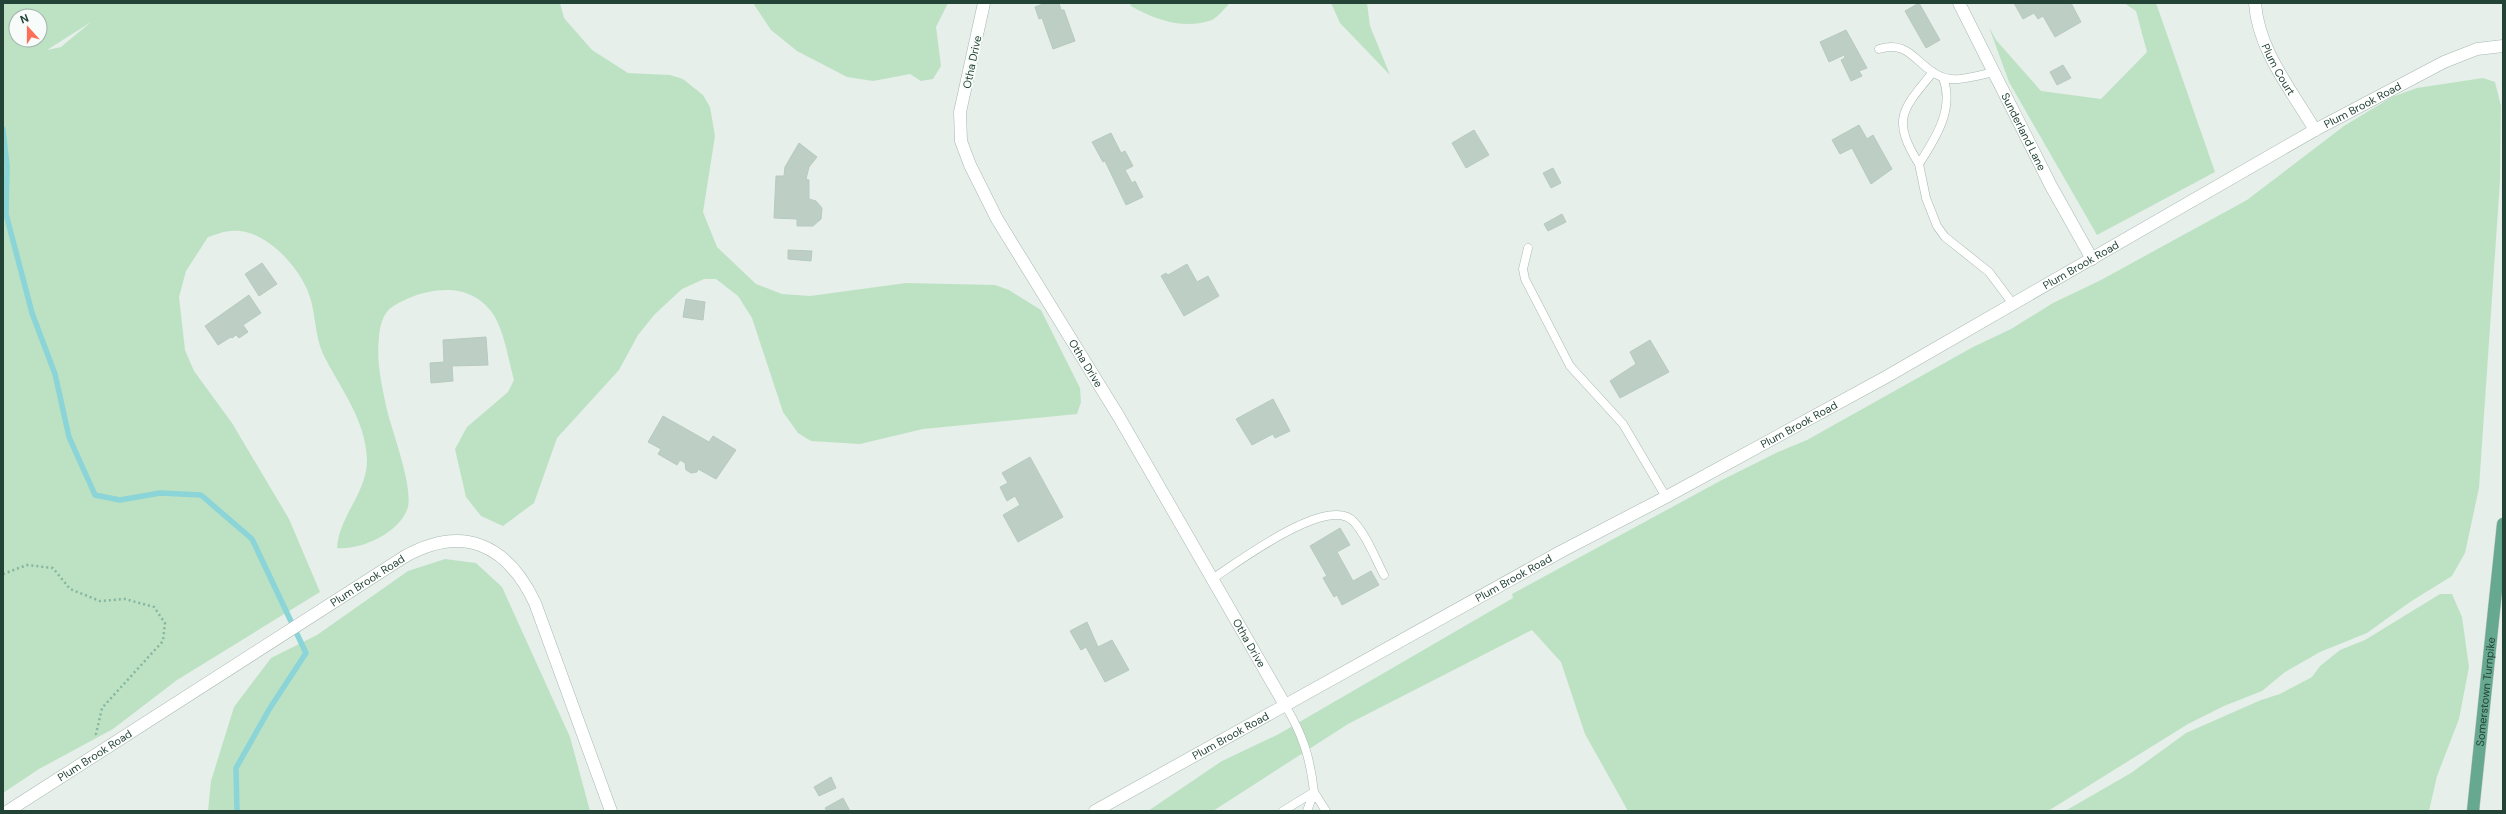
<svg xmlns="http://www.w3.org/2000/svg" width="2506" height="814" viewBox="0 0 2506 814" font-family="'DM Sans',sans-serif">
	<rect width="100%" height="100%" fill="#e6efea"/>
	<!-- green -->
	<path fill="#bde2c3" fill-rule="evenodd" d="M3,3H560L564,18L592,50L628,73L670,75L683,79L703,95L710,107L715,136L703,212L717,247L756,284L782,294L810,296L906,283L995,285L1009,290L1041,310L1080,388L1081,402L1077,414L923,429L860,444L811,441L798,433L783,412L752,318L738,296L716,279H704L682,289L655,314L638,335L619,370L557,438L534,503L503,526L481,516L466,497L455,449L467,427L508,392L514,380C509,362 504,330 493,314C473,285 439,286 409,298C401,302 392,305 387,312C382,317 379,331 379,338C376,361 382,387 387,410C392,431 415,491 407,510C397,534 361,550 337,548C339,516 367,493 367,460C366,420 340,388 323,354C314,334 316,309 307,289C295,263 264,228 231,231C224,231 215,235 208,237L186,271L179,297L185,350L194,371L232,423L289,519L320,592L177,680L113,729L39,769L3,793ZM16,16H40V40H16ZM91,22L61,47L47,50Z
		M753,3H948L936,27L941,66L933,79L921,81L910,74L873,81L847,77L797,51L771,30Z
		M1130,3H1230C1225,8 1218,17 1212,20C1185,30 1155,20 1131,6Z
		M1331,3H1367L1370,26L1390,75L1340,23Z
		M2124,3H2156L2215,172L2097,235L2009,82L1989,27L1996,40L2041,91L2101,99L2147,52L2136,11Z
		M2483,78L2495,82L2501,106L2500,181L2479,488L2465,553L2452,576L2410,602L2367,633L2320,652L2285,672L2262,691L2224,706L2188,724L2048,811H1628L1585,734L1561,662L1532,630L1348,724L1213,811H1148L1222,761L1277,735L1513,598L1512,594L1720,481L1778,452L1807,440L1973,347L2011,329L2053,303L2101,280L2247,200L2344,126L2392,97L2417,88Z
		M445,559L476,563L502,587L570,737L590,811H208L211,781L234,707L271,658L317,635L408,571Z
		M2440,594H2452L2462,617L2469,667L2459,719L2437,776L2429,811H2065L2131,773L2186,733L2261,700L2280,694L2312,677L2320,666L2340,650L2365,640Z"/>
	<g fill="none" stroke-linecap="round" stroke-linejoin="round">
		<!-- stream -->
		<path stroke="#8bd4d7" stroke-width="5.5" d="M3,129L7,166L6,214L32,313L55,374L69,437L95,495L120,500L160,493L201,495L252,539L306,653L270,708L236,768L237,811"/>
	</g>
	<!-- building -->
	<path fill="#bdcec5" stroke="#b7cac0" d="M1046,3H1059L1061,10H1064L1075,41L1053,49L1042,18L1039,19L1035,7Z
		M1919,3L1940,40L1926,48L1905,11Z
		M2014,3H2071L2081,22L2055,37L2043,16L2038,19L2034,13L2023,19Z
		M1846,30L1867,68L1859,71L1862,76L1851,81L1841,60L1845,58L1844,55L1829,62L1820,42Z
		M2063,65L2071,78L2057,85L2050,72Z
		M1859,125L1867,139L1873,135L1892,169L1871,184L1852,148L1840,154L1832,140Z
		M1474,130L1489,155L1466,168L1452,143Z
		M1111,133L1121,153L1125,151L1133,166L1125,170L1132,183L1135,181L1143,197L1126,205L1105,161L1103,162L1092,142Z
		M799,143L817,157L809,167L806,179L809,180V199L816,201L822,208L821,219L813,226H797V219L774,218L776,176H784L785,167Z
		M1553,168L1561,183L1551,188L1543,173Z
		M1562,214L1566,222L1548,231L1544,224Z
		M788,250L812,251L811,261L788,259Z
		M262,263L277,284L259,296L245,274Z
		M1187,264L1197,282L1208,276L1219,296L1184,316L1161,276L1166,273L1168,275Z
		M249,295L261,313L243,325L248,332L239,338L236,335L232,338L231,337L218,345L205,326Z
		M686,299L705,302L703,320L683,317Z
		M486,337L488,365L452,366L453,381L431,383L430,363L444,362L443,340Z
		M1650,340L1669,372L1620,398L1610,381L1636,364L1630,352Z
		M1273,399L1290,431L1275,438L1273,434L1252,445L1236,419Z
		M663,416L709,442L713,436L736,450L716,479L698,469L697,472L691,473L686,470L685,463L680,460L677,465L658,454L661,449L648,442Z
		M1030,457L1063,517L1018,542L1003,515L1020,505L1015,496L1007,501L1000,487L1008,483L1002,473Z
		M1340,528L1350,545L1337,552L1353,581L1371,571L1379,585L1342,605L1337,595L1334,597L1323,578L1327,576L1310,546Z
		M1087,622L1098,647L1112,640L1129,670L1105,682L1086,647L1081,650L1070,631Z
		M831,777L836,788L819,796L814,787Z
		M843,798L850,811H827L825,808Z"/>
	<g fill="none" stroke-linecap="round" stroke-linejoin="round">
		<!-- lane casing -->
		<g stroke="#a8b8b1" stroke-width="9">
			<path id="lane" d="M1879,49C1911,39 1916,67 1942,77C1955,83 1980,75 1994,72
				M1943,78C1955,109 1935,139 1919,164L1926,198L1937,226L1945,237L1989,272L2013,304
				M1919,164C1891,119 1902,110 1933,72
				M1528,248L1523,269L1525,279L1570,366L1623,424L1666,497
				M1212,579C1237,563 1329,493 1354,522C1367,536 1375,558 1384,575
				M1314,792L1326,811
				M1283,811L1314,792C1310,757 1303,735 1285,705
				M1307,811L1314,792"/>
		</g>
		<!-- street casing -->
		<g stroke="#a8b8b1" stroke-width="13">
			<g id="street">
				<path id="s1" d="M984,3L960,112L961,141L970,165L997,219L1119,417L1285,705"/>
				<path id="s2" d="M1959,3L2051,186L2092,259"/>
				<path id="s3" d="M2255,3C2258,50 2292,91 2315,130"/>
				<path id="s4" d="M8,811L404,557C463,524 507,544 535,603L611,811"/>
				<path id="s5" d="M1095,811L1562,551L1666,497L1886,377L2315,130L2444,62L2477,49L2503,46"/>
			</g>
		</g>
		<!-- primary casing -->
		<g stroke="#c1cac7" stroke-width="13">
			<g id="primary">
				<path id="s6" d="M2473,811L2503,524"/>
			</g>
		</g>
		<!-- path -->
		<path stroke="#84b5a0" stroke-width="2.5" stroke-dasharray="2 3" stroke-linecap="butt" d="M3,574L27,565L53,568L70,589L100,601L125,599L154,607L165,623L163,641L102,708L96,734L98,737"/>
		<!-- lane -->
		<use href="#lane" stroke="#fff" stroke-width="8"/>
		<!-- street -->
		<use href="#street" stroke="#fff" stroke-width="12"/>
		<!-- primary -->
		<use href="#primary" stroke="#67a890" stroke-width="12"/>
	</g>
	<g text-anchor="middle" stroke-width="4" stroke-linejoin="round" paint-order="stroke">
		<!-- street labels -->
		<g font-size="11" fill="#234337" stroke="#f7fbf9">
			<text transform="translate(972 62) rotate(-78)" y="4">Otha Drive</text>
			<text dy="4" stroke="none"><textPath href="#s3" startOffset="71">Plum Court</textPath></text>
			<text dy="4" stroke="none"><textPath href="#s5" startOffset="1451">Plum Brook Road</textPath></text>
			<text dy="4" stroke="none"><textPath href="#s2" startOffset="144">Sunderland Lane</textPath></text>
			<text dy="4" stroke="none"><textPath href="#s5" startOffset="1127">Plum Brook Road</textPath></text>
			<text dy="4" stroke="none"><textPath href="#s1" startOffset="396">Otha Drive</textPath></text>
			<text dy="4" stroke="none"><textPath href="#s5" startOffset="803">Plum Brook Road</textPath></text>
			<text dy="4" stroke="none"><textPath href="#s5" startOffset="479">Plum Brook Road</textPath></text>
			<text dy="4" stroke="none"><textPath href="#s4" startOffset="427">Plum Brook Road</textPath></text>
			<text dy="4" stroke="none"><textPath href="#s1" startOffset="720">Otha Drive</textPath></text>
			<text dy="4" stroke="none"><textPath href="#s6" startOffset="120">Somerstown Turnpike</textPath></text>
			<text dy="4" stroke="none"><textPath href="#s5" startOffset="155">Plum Brook Road</textPath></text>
			<text dy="4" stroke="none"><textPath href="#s4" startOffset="103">Plum Brook Road</textPath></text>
		</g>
	</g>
	<!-- border -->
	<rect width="2506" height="814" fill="none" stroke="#234337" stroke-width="8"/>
	<!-- north arrow -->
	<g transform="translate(28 28) rotate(339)"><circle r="19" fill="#f7fbf9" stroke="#a2b1ab"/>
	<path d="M0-3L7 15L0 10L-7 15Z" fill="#fb6e58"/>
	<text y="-6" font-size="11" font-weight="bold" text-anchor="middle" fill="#234337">N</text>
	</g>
</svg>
